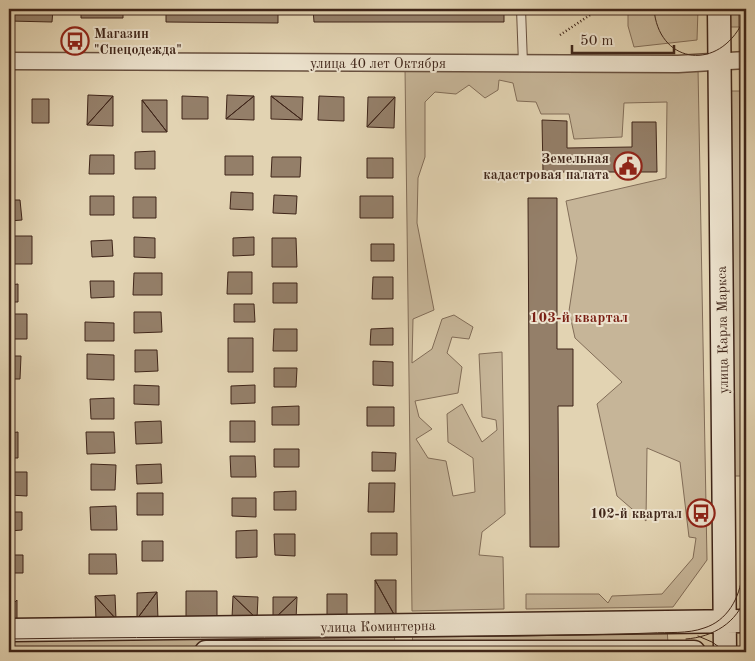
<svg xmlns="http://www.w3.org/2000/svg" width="755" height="661" viewBox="0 0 755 661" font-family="'Old Standard TT',serif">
	<rect width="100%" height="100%" fill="#e2d3b2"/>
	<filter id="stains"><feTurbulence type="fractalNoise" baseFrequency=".004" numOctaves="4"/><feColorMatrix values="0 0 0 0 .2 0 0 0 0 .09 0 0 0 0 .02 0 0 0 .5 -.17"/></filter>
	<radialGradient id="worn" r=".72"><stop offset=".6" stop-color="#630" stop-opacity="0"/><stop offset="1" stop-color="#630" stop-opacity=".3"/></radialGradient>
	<!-- green -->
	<path fill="#c6b598" stroke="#826d58" d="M628,9H698L697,40L634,47L628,26Z
		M728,9H746V27H728Z
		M698,68L707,560L673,607L526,609V594H599L608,603L612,596L662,594L693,558L696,538L689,537L680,462L647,448L646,521L617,496L597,404L622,382L575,338L569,311L577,258L566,201L666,178L667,102L624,103L622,137L574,139L569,114H541L536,102L517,101L513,83L499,80L498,90L485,98L469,85L456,94L435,92L425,102V157L418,178L417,223L434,310L413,319L412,363L432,349L442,319L454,315L473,327L469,339L452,337L447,353L462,367L458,393L415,401L419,417L432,429L416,439L428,458L446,461L453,496L475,492L473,458L448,442L447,414L462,404L482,442L497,430L496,420L482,417L479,354L502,352L505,514L482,532L479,555L503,557L504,609L412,611L405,69Z
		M729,91H746V476H729Z
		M667,627L668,644L413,647L412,631Z
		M395,632L394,648L9,652V636Z"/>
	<!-- building -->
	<path fill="#947f69" stroke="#3f2519" d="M9,9H53L52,22L9,21Z
		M81,9H123V18H81Z
		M166,9H278V23L166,22Z
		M313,9H504V22H314Z
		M88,95L113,96L87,125Z
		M227,95L254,96L226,119Z
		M113,96V126L87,125Z
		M182,96L208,97V119H182Z
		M254,96V120L226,119Z
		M271,96L302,120L271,119Z
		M271,96L303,97L302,120Z
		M319,96L344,97V121L318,120Z
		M368,97H395L367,127Z
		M395,97L394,128L367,127Z
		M32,99H49V123H32Z
		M142,100L167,132H142Z
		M142,100H167V132Z
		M542,120L567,121V148L632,147V122H656L657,172H543Z
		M155,151V169H135V152Z
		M90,155H114V174H89Z
		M225,156H253V175H225Z
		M272,157H301L300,177H271Z
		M367,158H393V178H367Z
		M231,192L253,193V210L230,209Z
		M274,195L297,196L296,214L273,213Z
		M90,196H114V215H90Z
		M360,196H393V218H360Z
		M133,197H156V218H133Z
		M528,198H557V349H573V406H558L559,547H530Z
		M9,200H20L22,220L9,221Z
		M9,236H32V264H9Z
		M134,237L155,238V258L134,257Z
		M254,237V255L233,256V238Z
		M272,238H296L297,267H272Z
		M112,240L113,256L92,257L91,241Z
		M371,244H394V261H371Z
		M228,272H252V294H227Z
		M134,273H162V295H133Z
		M373,277H393V299H372Z
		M90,281H114V297L91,298Z
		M273,283H297V303H273Z
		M18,284V302H9V285Z
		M234,304H254L255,322H234Z
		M134,312H161L162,332L134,333Z
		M9,314H27V339H9Z
		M85,322L114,323V341H85Z
		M393,328V345H370L371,329Z
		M274,329H297V351H273Z
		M228,338H253V372H228Z
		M135,350H157L158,371L135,372Z
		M87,354L114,355V380L87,379Z
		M9,356H21L20,379H9Z
		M373,361L393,362V386L373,385Z
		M274,368H297L296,387H274Z
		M134,385L159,386V405L134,404Z
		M255,385V403L231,404V386Z
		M114,398V419H91L90,399Z
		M9,400H14V427H9Z
		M299,406V425H272V407Z
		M367,407H394V426H367Z
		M161,421L162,443L136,444L135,422Z
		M230,421H255V442H230Z
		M18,432V458H9V433Z
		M86,432H114L115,453L87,454Z
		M274,449H299V467H274Z
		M372,452L396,453L395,471H372Z
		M230,456H255L256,477H231Z
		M91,464L116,465L115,490H91Z
		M161,464L162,483L137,484L136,465Z
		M9,472H27V496L9,495Z
		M369,483H395L394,512H368Z
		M296,491V510H274V492Z
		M137,493H163V515H137Z
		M232,498H256V517L232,516Z
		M116,506L117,530H91L90,507Z
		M9,512H22V530L9,531Z
		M257,530V557L236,558V531Z
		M371,533H397V555H371Z
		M274,534H295V556L275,555Z
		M142,541H163V561H142Z
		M89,554H116L117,574H89Z
		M9,555H23V573H9Z
		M375,580H396V618Z
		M375,580L396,618H375Z
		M186,591H217V620H186Z
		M157,592L137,619V593Z
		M157,592L158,619H137Z
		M327,594H347V620H327Z
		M115,595L116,619L95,596Z
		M95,596L116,619L96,620Z
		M233,596L258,597L257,619Z
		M233,596L257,619L232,618Z
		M273,597H297L273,620Z
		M297,597L296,620H273Z
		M17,600V622H9V608Z"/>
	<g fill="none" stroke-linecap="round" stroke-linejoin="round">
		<!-- lane casing -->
		<g stroke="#68503f" stroke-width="10">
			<path id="lane" d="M521,9L523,64"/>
		</g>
		<!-- street casing -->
		<g stroke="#68503f" stroke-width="19">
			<path id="street" d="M9,61L678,64L746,60"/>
		</g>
		<!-- secondary casing -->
		<g stroke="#3f2519" stroke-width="25">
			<path id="secondary" d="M719,9L725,652
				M9,630L746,621
				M206,652H694"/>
		</g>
		<!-- path -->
		<path stroke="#3f2519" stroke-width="2.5" stroke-dasharray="1 2.5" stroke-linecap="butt" d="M560,35L599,9"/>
		<!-- lane -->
		<use href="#lane" stroke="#ece2cd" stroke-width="8"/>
		<!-- street -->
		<use href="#street" stroke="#ece2cd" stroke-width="16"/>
		<!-- secondary -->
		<use href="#secondary" stroke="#ece2cd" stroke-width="22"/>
		<!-- tram -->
		<path stroke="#3f2519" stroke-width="1" d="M654,9C658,62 714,72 740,27
			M739,9L742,582
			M742,607V652
			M698,636L712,642L726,652
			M9,639C179,636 350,638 520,636C564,635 607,635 651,633C668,632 688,634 704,628C727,621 740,598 742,575
			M686,639C713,637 737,623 746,596"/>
	</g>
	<!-- icons -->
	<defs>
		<g id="bus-ring" transform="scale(1.4375)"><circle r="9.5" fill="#ece2cd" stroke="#8f2418" stroke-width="1.5"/><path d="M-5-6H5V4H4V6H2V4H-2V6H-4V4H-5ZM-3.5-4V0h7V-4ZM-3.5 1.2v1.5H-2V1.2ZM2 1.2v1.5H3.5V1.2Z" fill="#8f2418"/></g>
		<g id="civic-ring" transform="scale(1.4375)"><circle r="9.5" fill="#ece2cd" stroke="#8f2418" stroke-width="1.5"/><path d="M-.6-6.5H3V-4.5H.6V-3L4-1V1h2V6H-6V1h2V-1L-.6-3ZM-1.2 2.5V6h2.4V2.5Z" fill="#8f2418"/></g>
	</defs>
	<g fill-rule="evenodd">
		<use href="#bus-ring" x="75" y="41"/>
		<use href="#civic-ring" x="628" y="166"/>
		<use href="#bus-ring" x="701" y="513"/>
	</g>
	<g text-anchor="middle" stroke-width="4" stroke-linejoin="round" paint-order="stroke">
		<!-- poi labels -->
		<g font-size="14" font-weight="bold" fill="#3f2519" stroke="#ece2cd" text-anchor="end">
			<text x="94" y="38" text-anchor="start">Магазин<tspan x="94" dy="16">"Спецодежда"</tspan></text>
			<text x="609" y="163">Земельная<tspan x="609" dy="16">кадастровая палата</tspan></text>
			<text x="682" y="518">102-й квартал</text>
		</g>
		<!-- street labels -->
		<g font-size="14" fill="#3f2519" stroke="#ece2cd">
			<text x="378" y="68">улица 40 лет Октября</text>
			<text transform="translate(722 330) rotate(-91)" y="5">улица Карла Маркса</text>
			<text transform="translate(378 626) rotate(-1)" y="5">улица Коминтерна</text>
		</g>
		<!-- neighbourhood labels -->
		<g font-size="15" font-weight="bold" fill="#7a1f14" stroke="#ece2cd">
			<text x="579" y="322">103-й квартал</text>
		</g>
	</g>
	<!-- margin -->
	<rect width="755" height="661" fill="none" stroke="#e2d3b2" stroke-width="30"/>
	<rect x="10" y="10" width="735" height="641" fill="none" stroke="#3f2519" stroke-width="2.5"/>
	<rect x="15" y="15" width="725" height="631" fill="none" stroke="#3f2519"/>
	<!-- scale -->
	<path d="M572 45v8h102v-8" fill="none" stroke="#3f2519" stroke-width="2.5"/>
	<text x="580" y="45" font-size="15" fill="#3f2519" stroke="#ece2cd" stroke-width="4" paint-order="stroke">50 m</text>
	<rect width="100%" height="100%" filter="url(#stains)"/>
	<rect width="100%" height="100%" fill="url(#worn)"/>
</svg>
